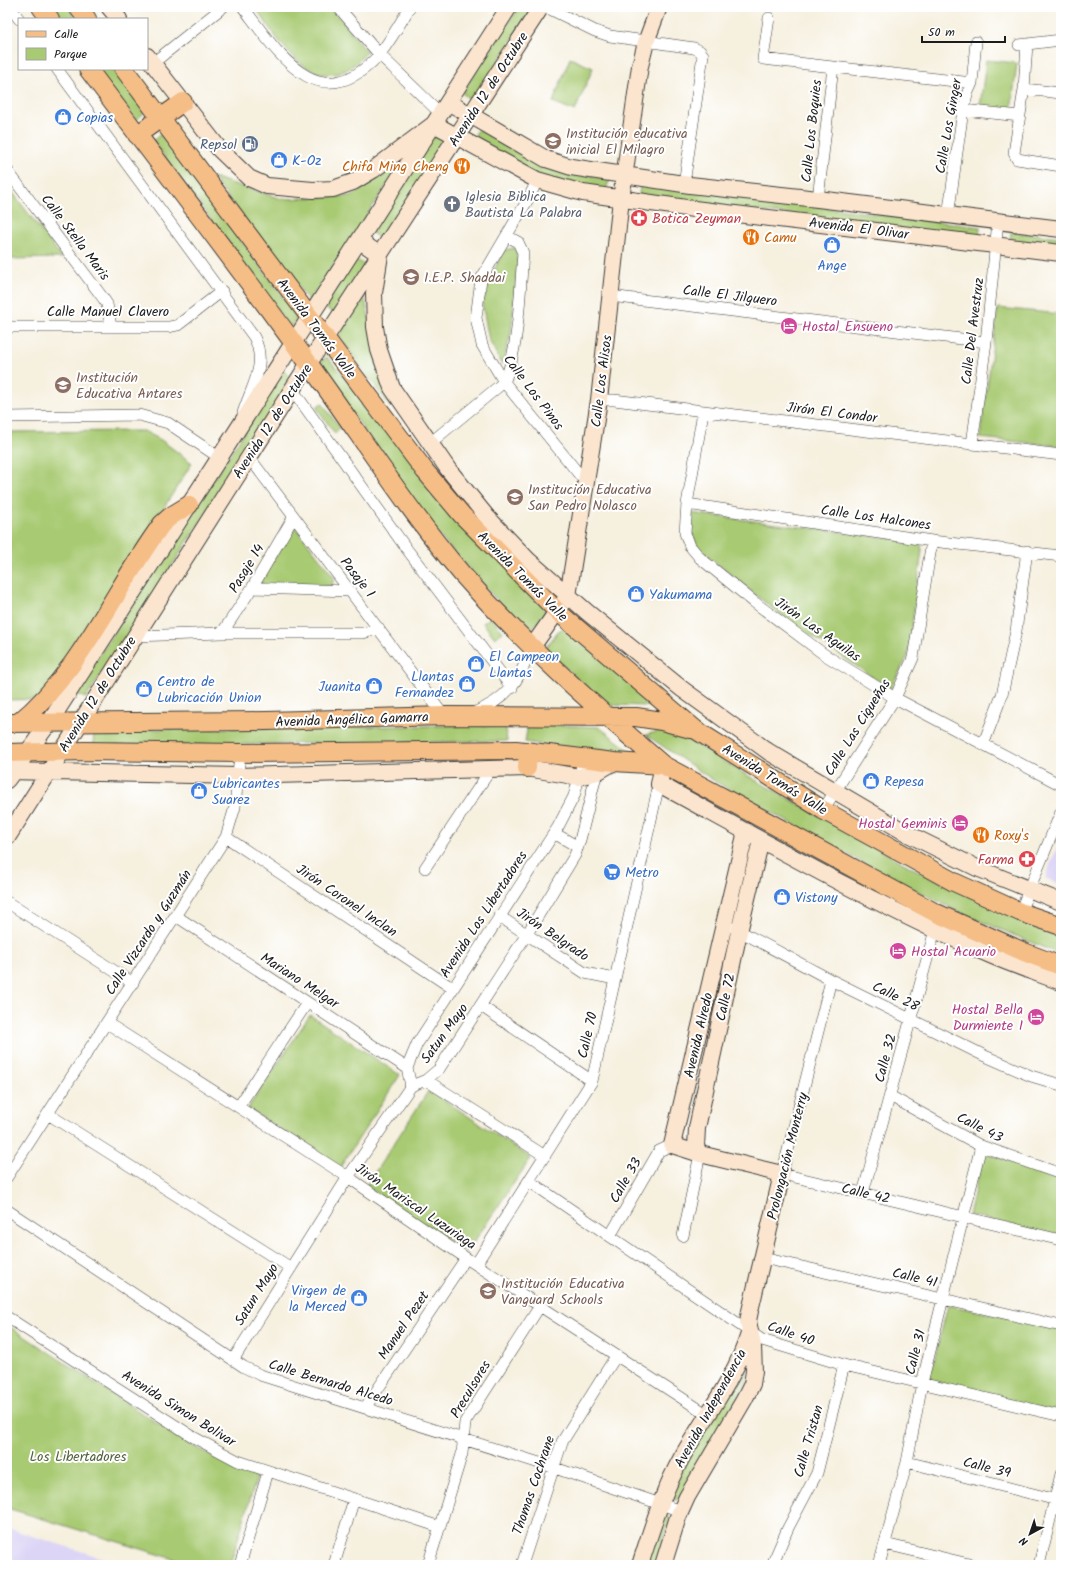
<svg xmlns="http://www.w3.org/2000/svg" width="1068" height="1572" viewBox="0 0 1068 1572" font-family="Kalam,sans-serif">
	<rect width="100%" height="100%" fill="#fff"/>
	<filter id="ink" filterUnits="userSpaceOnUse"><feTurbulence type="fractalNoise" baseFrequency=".025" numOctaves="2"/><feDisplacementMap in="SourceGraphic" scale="8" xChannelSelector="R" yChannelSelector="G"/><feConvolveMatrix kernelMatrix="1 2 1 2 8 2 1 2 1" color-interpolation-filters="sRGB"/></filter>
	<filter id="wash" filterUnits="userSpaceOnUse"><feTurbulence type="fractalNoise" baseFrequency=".012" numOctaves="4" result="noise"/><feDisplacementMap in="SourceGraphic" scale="16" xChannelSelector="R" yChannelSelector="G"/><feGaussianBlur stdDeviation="0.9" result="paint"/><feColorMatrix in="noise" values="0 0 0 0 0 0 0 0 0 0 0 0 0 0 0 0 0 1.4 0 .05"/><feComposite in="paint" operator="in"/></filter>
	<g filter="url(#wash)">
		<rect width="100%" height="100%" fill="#f6f0df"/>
		<!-- built -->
		<path fill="#ddd5f6" d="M1058,845L1061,846V884L1045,878Z
			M7,1528L125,1565H7Z"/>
		<!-- green -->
		<path fill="#a8ca72" stroke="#627347" d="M47,7H68L77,19H56Z
			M255,7H331L367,52C362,57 357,63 351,67C309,96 275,35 255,7Z
			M519,7H534L472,101L462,93Z
			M570,58L593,68L575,111L553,102Z
			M986,60L1017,63L1011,111L980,107Z
			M94,69H114L142,107L144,113L136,120Z
			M478,129L521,155L554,169L610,179L604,194L533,174L472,141Z
			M435,134L447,140L382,240L372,233Z
			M159,135L164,136L296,315V320L290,327L153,141Z
			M405,158L309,301L212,177L282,199L352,196Z
			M640,184L980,227L979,239L639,196Z
			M7,185L62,258L7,259Z
			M1011,232L1061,237V250L1010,243Z
			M515,248L518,259L511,334L502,365L489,340L482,303L494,270L504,250Z
			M355,259L365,265L334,314L325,307Z
			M364,296L390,407L339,336Z
			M998,308L1061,314V446L980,438Z
			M327,357L545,609V615L530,630L523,629L427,522L318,363Z
			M284,371L293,379L86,698L74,694Z
			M322,403L340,428L335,434L316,407Z
			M144,431L161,440L192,463L43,699L7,700V432Z
			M690,513L920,542L922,550L908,656L890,689L777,612L698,548L690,529Z
			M293,528H296L334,577L333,583L330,586L262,584L261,580Z
			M491,617L503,632L495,638L483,623Z
			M564,628L657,706L606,705L545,649L558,631Z
			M528,724L599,727L642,760L525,742Z
			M505,725L507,741L93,746L94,730Z
			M668,728L757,781L914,869L1043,930L1061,936V955L959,912L865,864L716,782L646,735Z
			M310,1015L400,1075L339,1169L248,1108Z
			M429,1090L531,1158L467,1252L366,1186Z
			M988,1154L1061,1177V1237L969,1215L983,1156Z
			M948,1305L1061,1329V1414L929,1381Z
			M7,1325L189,1444L235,1468L257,1477L230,1565H194L7,1508Z
			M748,1362L746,1384L679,1499L676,1500L669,1497L670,1488Z
			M665,1514L670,1518L656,1565H645Z"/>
	</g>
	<g filter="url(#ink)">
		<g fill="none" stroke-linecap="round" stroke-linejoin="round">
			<!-- street casing -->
			<g stroke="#3d3c39" stroke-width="12">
				<path id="street" d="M10,7L19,19
					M243,7C278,53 318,120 378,56C390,42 400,23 410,7
					M338,7L379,54L441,114
					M546,7L595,31L610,36L694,48L700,51L703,55L684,184
					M769,18L763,59L972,83
					M1027,44L1024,89L1014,153L1017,159L1061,166
					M1019,45L1061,40
					M153,63L223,7
					M57,69L254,337C268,365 251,387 243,413
					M1024,89L1061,93
					M963,110L1020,116
					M7,170L103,298L107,304L111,327
					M537,180L530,196L481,279L476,318L482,345L504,382L587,484
					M818,199L833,67
					M948,216L963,110L968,92L972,83L976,42
					M610,296L986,342
					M7,327H169L178,325L222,291
					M292,389L406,548L512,688
					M599,400H614L1061,455
					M703,412L687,504L685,533L690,546L700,558L754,602L825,655L895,698L1061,785
					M7,417L139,415L168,423L220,458
					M429,444L504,382C519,351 520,289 523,253L518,242L507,236
					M972,444L986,342L998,221
					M249,457L444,716
					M687,504L932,541L1061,556
					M252,588L350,591
					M222,633L252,588L293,518
					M134,636L222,633H363L379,628
					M473,713C508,699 519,681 532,647
					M983,745L1002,695L1016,631L1027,551
					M823,810L895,698L913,658L932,541
					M554,833L578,847
					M226,837L452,988
					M425,868L491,769
					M7,902L133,983
					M1020,912L1061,812
					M176,916L407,1068
					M499,916L585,973L615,979
					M734,928L831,980L985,1056L1031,1076L1061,1085
					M831,980L782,1174L1061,1240
					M481,1006L592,1081
					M107,1023L348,1177L466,1258L708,1415
					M426,1080L545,1156
					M411,1086L407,1068L417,1044L558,827L574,796L584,758
					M890,1096L981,1146L1061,1174
					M239,1106L307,1003
					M48,1114L291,1268
					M7,1177L226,837L235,807L240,753
					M529,1181L762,1340L844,1365L1061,1416
					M863,1193L935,930
					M7,1210L244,1367L260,1375L552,1467L681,1511
					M610,1236L659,1151L672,1145
					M683,1236L700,1154
					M763,1258L1061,1326
					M476,1264L592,1081L659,784
					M7,1317L195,1438L238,1461L440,1527
					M233,1360L348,1177L411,1086L426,1080L439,1069L527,934L575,855L580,840L598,768
					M365,1408L466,1258
					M907,1462L1061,1501
					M885,1544L973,1565
					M240,1565L268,1472
					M334,1565L354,1499
					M428,1565L462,1454L465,1422L540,1306
					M522,1565L562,1442L616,1356
					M772,1565L788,1528L817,1473L844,1365
					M879,1565L907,1462L922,1383L981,1146
					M1039,1565L1061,1474"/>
			</g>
			<!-- secondary casing -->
			<g stroke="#3d3c39" stroke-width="18">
				<path id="secondary" d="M109,7L119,19
					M147,56L220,150L249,178L267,186L313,190L333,189L353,182L373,170L434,124L537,180L583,193L686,208L1061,253
					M448,102L546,159L571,167L690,185L818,199L1061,229
					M360,241L380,255L374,293L375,327L379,350L392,388L448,469L487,517L528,560L587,612L682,689L769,752L908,834L977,868L1061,902
					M532,647L568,596L599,400L621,199L640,66L646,42L659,7
					M663,765L659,784C767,843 877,906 990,955C1013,965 1037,973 1061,982
					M7,771L238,776L527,768L579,777L597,772L614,762
					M7,780L49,723L509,7
					M7,838L309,363L541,7
					M700,1154L696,1147L697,1128L739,932L761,840
					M640,1565C652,1528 663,1491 682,1457C705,1416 735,1379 749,1334
					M663,1565L678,1517L687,1497L744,1400L752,1384L754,1371L753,1346L748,1321L750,1311L782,1174L700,1154L672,1145L746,831"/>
			</g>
			<!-- primary casing -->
			<g stroke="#3d3c39" stroke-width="20">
				<path id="primary" d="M41,7L50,19
					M78,7L87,19
					M88,69C162,167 237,265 309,364C360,434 406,508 462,574C523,643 593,705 663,765L934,912L1024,952L1061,966
					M124,69L425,471L462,515L558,612L696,730L823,810L954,882L1020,912L1061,926
					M137,135L183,102
					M7,723L267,721L444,716L636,717L662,721L691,729
					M18,723C82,671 114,589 162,524L171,516L189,505
					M7,753L85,751L240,753L516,750L614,762L663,765
					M527,768L528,751"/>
			</g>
			<!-- street -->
			<use href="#street" stroke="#fff" stroke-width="11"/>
			<!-- secondary -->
			<use href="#secondary" stroke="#fbe5cf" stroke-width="16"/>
			<!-- primary -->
			<use href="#primary" stroke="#f6be87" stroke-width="18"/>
		</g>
	</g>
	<!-- icons -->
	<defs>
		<g id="shop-disc" transform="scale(0.9)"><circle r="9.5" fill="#3f7fe0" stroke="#fff"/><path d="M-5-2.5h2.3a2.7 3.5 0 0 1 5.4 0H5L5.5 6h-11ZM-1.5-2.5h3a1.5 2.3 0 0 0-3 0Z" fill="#fff"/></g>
		<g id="school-disc" transform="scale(0.9)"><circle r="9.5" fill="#8d6e63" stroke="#fff"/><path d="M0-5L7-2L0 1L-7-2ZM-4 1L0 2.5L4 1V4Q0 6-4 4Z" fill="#fff"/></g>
		<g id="fuel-disc" transform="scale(0.9)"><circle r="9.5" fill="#5c6f8a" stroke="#fff"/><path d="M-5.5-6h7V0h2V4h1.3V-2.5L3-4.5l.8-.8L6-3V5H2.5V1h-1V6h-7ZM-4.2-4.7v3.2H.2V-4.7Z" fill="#fff"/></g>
		<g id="restaurant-disc" transform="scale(0.9)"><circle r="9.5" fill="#e8710a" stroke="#fff"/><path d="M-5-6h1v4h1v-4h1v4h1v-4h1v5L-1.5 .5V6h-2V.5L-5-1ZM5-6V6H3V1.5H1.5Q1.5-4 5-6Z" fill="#fff"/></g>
		<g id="church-disc" transform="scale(0.9)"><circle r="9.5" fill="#6b7280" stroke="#fff"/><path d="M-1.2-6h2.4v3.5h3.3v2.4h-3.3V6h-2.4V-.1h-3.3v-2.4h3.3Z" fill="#fff"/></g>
		<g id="pharmacy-disc" transform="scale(0.9)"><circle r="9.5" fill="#e0444e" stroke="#fff"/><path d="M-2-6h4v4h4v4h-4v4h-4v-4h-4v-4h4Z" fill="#fff"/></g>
		<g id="hotel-disc" transform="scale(0.9)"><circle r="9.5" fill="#d1479c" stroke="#fff"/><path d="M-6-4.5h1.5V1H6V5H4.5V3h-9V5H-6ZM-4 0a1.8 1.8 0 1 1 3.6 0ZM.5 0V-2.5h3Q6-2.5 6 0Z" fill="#fff"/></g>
		<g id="supermarket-disc" transform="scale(0.9)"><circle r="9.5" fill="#3f7fe0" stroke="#fff"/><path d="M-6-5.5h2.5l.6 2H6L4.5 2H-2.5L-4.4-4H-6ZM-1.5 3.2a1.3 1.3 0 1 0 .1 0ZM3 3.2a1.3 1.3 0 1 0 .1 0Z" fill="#fff"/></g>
	</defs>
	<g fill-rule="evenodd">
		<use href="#shop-disc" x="63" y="117"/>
		<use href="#school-disc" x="553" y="141"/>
		<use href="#fuel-disc" x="250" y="144"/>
		<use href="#shop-disc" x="279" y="160"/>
		<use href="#restaurant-disc" x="462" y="166"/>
		<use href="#church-disc" x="452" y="204"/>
		<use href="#pharmacy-disc" x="639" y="218"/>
		<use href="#restaurant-disc" x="751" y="237"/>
		<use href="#shop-disc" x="832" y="245"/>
		<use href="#school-disc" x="411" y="277"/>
		<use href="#hotel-disc" x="789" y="326"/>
		<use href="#school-disc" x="63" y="385"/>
		<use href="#school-disc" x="515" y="497"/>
		<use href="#shop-disc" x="636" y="594"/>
		<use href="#shop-disc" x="476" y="664"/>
		<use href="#shop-disc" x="467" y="684"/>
		<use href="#shop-disc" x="374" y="686"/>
		<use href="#shop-disc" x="144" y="689"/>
		<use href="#shop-disc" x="871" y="781"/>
		<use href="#shop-disc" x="199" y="791"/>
		<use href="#hotel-disc" x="960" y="823"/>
		<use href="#restaurant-disc" x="981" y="835"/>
		<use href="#pharmacy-disc" x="1027" y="859"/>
		<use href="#supermarket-disc" x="612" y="872"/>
		<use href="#shop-disc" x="782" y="897"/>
		<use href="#hotel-disc" x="898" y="951"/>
		<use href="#hotel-disc" x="1036" y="1017"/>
		<use href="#school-disc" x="488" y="1291"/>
		<use href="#shop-disc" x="359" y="1298"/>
	</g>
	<g text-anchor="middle" stroke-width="4" stroke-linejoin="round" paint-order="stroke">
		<!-- street labels -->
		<g font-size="14" fill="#1c1c1c" stroke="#fff">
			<text transform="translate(488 89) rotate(-57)" y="5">Avenida 12 de Octubre</text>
			<text transform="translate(948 126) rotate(-80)" y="5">Calle Los Ginger</text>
			<text transform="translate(811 131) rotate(-84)" y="5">Calle Los Boquies</text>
			<text transform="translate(859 228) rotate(7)" y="5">Avenida El Olivar</text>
			<text transform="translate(76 237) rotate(53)" y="5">Calle Stella Maris</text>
			<text transform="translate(730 295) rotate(7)" y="5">Calle El Jilguero</text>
			<text x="108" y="316">Calle Manuel Clavero</text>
			<text transform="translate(317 328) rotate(53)" y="5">Avenida Tomás Valle</text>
			<text transform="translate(972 331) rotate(-83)" y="5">Calle Del Avestruz</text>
			<text transform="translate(601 381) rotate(-83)" y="5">Calle Los Alisos</text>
			<text transform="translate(534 392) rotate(53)" y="5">Calle Los Pinos</text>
			<text transform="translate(832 412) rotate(7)" y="5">Jirón El Condor</text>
			<text transform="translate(272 421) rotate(-57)" y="5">Avenida 12 de Octubre</text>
			<text transform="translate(876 517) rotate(8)" y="5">Calle Los Halcones</text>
			<text transform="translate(246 568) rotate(-59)" y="5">Pasaje 14</text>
			<text transform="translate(523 576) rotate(45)" y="5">Avenida Tomás Valle</text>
			<text transform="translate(358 577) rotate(52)" y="5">Pasaje 1</text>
			<text transform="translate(818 629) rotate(35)" y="5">Jirón Las Aguilas</text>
			<text transform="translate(97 694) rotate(-58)" y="5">Avenida 12 de Octubre</text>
			<text transform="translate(352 719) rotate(-2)" y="5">Avenida Angélica Gamarra</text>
			<text transform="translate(857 727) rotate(-58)" y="5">Calle Las Cigueñas</text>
			<text transform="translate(775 779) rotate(32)" y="5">Avenida Tomás Valle</text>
			<text transform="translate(347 900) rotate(34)" y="5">Jirón Coronel Inclan</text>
			<text transform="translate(483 914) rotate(-57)" y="5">Avenida Los Libertadores</text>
			<text transform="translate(148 932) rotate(-57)" y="5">Calle Vizcardo y Guzmán</text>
			<text transform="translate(553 934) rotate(34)" y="5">Jirón Belgrado</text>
			<text transform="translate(300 980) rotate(33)" y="5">Mariano Melgar</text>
			<text transform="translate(896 996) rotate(26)" y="5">Calle 28</text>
			<text transform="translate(725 997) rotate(-78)" y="5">Calle 72</text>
			<text transform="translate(444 1033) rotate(-54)" y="5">Satun Mayo</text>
			<text transform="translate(587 1035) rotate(-77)" y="5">Calle 70</text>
			<text transform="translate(698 1035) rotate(-77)" y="5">Avenida Alredo</text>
			<text transform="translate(885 1058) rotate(-75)" y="5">Calle 32</text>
			<text transform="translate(980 1127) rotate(27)" y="5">Calle 43</text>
			<text transform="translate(787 1156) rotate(-76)" y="5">Prolongación Monterry</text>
			<text transform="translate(625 1180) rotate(-60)" y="5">Calle 33</text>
			<text transform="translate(866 1193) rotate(13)" y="5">Calle 42</text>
			<text transform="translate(416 1206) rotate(34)" y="5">Jirón Mariscal Luzuriaga</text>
			<text transform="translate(915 1277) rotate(13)" y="5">Calle 41</text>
			<text transform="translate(256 1294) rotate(-58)" y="5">Satun Mayo</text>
			<text transform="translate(403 1325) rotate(-56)" y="5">Manuel Pezet</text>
			<text transform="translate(791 1333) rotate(19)" y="5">Calle 40</text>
			<text transform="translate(915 1352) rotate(-76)" y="5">Calle 31</text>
			<text transform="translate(331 1382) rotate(17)" y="5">Calle Bernardo Alcedo</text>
			<text transform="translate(470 1389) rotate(-59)" y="5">Preculsores</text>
			<text transform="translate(179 1408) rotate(32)" y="5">Avenida Simon Bolivar</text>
			<text transform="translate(710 1408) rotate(-61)" y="5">Avenida Independencia</text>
			<text transform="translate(808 1441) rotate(-74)" y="5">Calle Tristan</text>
			<text transform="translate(987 1467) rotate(14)" y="5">Calle 39</text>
			<text transform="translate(533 1485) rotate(-71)" y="5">Thomas Cochrane</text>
		</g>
		<!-- shop labels -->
		<g font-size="14" fill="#366cbe" stroke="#fff" text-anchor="start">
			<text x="76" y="122">Copias</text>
			<text x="292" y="165">K-Oz</text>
			<text x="832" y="270" text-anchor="middle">Ange</text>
			<text x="649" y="599">Yakumama</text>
			<text x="489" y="661">El Campeon<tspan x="489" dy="16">Llantas</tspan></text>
			<text x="454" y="681" text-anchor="end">Llantas<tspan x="454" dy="16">Fernandez</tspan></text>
			<text x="157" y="686">Centro de<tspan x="157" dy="16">Lubricación Union</tspan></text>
			<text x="361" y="691" text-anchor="end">Juanita</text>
			<text x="884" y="786">Repesa</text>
			<text x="212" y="788">Lubricantes<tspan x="212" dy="16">Suarez</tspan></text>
			<text x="625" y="877">Metro</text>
			<text x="795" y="902">Vistony</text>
			<text x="346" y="1295" text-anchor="end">Virgen de<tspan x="346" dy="16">la Merced</tspan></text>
		</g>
		<!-- education labels -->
		<g font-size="14" fill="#785e54" stroke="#fff" text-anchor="start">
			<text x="566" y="138">Institución educativa<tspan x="566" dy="16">inicial El Milagro</tspan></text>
			<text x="424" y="282">I.E.P. Shaddai</text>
			<text x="76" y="382">Institución<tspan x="76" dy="16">Educativa Antares</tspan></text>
			<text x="528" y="494">Institución Educativa<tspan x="528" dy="16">San Pedro Nolasco</tspan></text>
			<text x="501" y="1288">Institución Educativa<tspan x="501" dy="16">Vanguard Schools</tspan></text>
		</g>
		<!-- service labels -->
		<g font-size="14" fill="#4e5e75" stroke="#fff" text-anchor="end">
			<text x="237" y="149">Repsol</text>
		</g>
		<!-- food labels -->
		<g font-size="14" fill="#c56008" stroke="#fff" text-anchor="start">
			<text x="449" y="171" text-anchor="end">Chifa Ming Cheng</text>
			<text x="764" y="242">Camu</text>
			<text x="994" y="840">Roxy's</text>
		</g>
		<!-- worship labels -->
		<g font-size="14" fill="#5b616d" stroke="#fff" text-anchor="start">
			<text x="465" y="201">Iglesia Biblica<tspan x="465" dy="16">Bautista La Palabra</tspan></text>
		</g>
		<!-- health labels -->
		<g font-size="14" fill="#be3a42" stroke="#fff" text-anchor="start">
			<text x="652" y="223">Botica Zeyman</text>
			<text x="1014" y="864" text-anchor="end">Farma</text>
		</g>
		<!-- hotel labels -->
		<g font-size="14" fill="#b23c85" stroke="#fff" text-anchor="start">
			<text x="802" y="331">Hostal Ensueno</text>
			<text x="947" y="828" text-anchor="end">Hostal Geminis</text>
			<text x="911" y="956">Hostal Acuario</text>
			<text x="1023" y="1014" text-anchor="end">Hostal Bella<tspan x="1023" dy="16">Durmiente I</tspan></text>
		</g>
		<!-- park labels -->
		<g font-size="14" fill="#54623e" stroke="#fff">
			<text x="78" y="1461">Los Libertadores</text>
		</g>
	</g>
	<!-- margin -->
	<rect width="1068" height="1572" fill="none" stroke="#fff" stroke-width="24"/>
	<!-- legend -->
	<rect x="18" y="18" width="130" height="52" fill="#ffffff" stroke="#a4a4a4"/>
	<rect x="26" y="31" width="20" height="6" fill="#f6be87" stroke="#a4a4a4"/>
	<text x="54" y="38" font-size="12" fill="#1c1c1c">Calle</text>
	<rect x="26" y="48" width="20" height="12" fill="#a8ca72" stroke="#a4a4a4"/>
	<text x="54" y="58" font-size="12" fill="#1c1c1c">Parque</text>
	<!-- north arrow -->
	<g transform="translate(1030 1534) rotate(220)" stroke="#ffffff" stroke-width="3" paint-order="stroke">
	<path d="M0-3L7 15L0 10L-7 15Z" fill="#1c1c1c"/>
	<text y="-6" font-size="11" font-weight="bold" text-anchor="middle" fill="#1c1c1c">N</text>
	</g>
	<!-- scale -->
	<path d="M922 36v6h83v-6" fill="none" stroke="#1c1c1c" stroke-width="2"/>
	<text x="928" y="36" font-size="12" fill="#1c1c1c" stroke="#ffffff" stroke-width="3" paint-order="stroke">50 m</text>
</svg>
